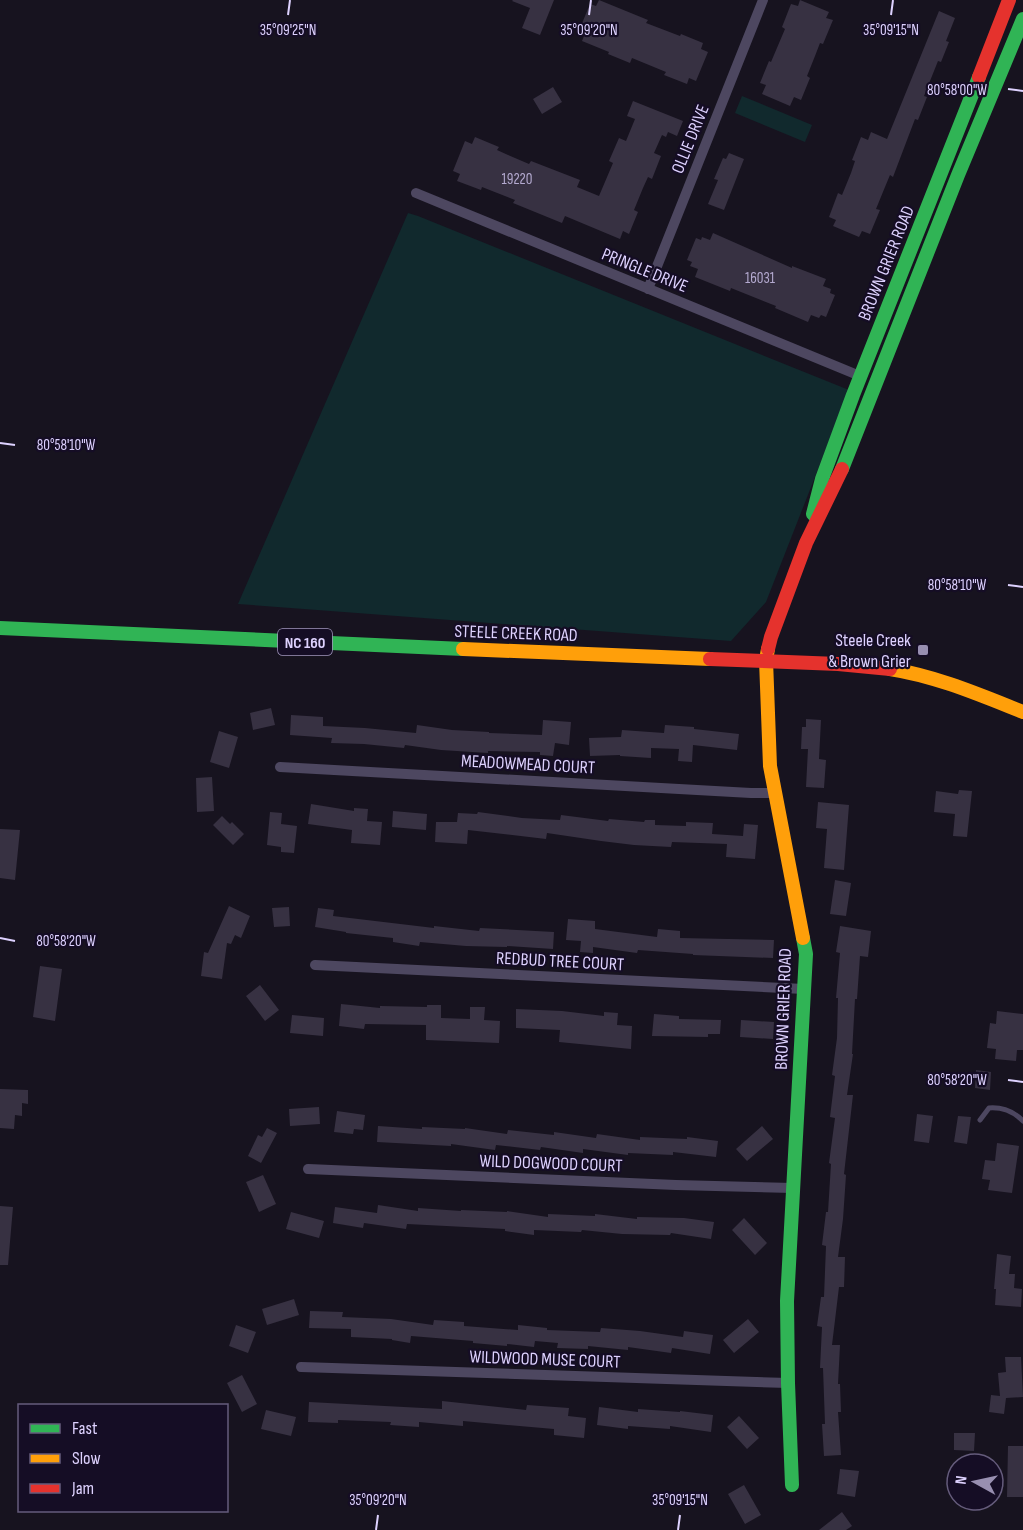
<svg xmlns="http://www.w3.org/2000/svg" width="1023" height="1530" viewBox="0 0 1023 1530" font-family="'Sofia Sans Condensed',sans-serif">
	<rect width="100%" height="100%" fill="#17131f"/>
	<!-- green -->
	<path fill="#11292d" d="M742,96L812,125L805,142L735,113Z
		M408,213L418,216L849,390L766,602L731,641L238,604Z"/>
	<!-- building -->
	<path fill="#373142" d="M513,0H554L540,35L522,28L530,8L512,1Z
		M599,0L648,20L646,23L680,36L681,34L703,43L701,49L708,52L696,81L689,78L687,84L664,75L666,72L632,58L630,63L608,54L609,52L582,41L584,36L578,33L590,4L596,6Z
		M800,0L829,12L826,18L833,20L823,44L820,43L815,56L807,76L810,78L801,100L794,97L790,106L762,94L766,85L760,83L769,61L771,62L785,29L782,27L791,4L798,6Z
		M939,11L955,18L946,41L949,42L941,62L938,61L924,96L927,97L918,120L915,119L893,177L890,175L885,187L876,209L880,210L870,234L862,231L859,237L833,226L836,220L829,217L838,193L842,195L851,173L855,161L852,160L861,137L868,140L871,132L887,139Z
		M553,87L562,102L542,114L533,99Z
		M633,101L683,121L677,136L668,132L666,137L662,135L654,153L661,156L652,179L648,177L643,188L634,210L638,212L629,234L623,231L620,239L565,216L562,223L513,203L515,200L482,187L481,190L457,181L460,174L453,171L465,141L472,144L475,137L499,147L497,150L508,155L529,164L531,161L580,180L577,187L599,196L613,163L609,161L619,138L626,141L635,119L627,116Z
		M729,153L744,159L724,210L708,204L718,180L714,179L723,158L726,159Z
		M713,233L792,268V266L826,279L823,286L831,289L830,293L835,295L826,317L821,315L819,318L811,315L808,322L775,308L776,306L731,288L730,291L695,277L698,269L690,266L692,262L687,260L696,238L701,240L702,237L710,240Z
		M271,708L275,725L253,730L250,713Z
		M291,715L323,717V726L365,728L416,733L417,725L452,730L489,732V733L542,735L543,720L571,722L569,745L555,743L553,756L540,755V752L488,751V753L441,750L405,745L404,748L364,744L331,743L332,738L290,735Z
		M806,719L821,720L819,759L826,760L824,788L806,787L808,749H801L802,727H806Z
		M665,725L694,727V729L739,734L737,750L693,745L692,762L678,761L679,749L651,748V758L620,756V755L590,756L589,738L621,737L622,730L664,733Z
		M219,731L238,737L229,768L210,762Z
		M212,777L214,811L197,812L196,778Z
		M959,790L972,791L967,837L953,836L955,814L934,812L936,791L958,794Z
		M818,802L849,805L844,870L824,868L827,829L816,828Z
		M311,804L354,811V808L368,809L367,821L382,822L380,845L351,843L352,830L308,824Z
		M393,811L427,814L426,830L392,827Z
		M270,812L282,813L281,824L297,826L294,853L281,852V847L267,845Z
		M478,812L522,818L560,820L561,815L608,821L609,819L644,822L645,820H655V825L686,826V822L713,823L712,834L743,836L744,824L758,825L755,859L726,857L727,844L672,842L671,847L634,845L601,841L547,833L546,839L468,830L467,844L435,842L436,822H457L458,813L477,814Z
		M222,816L230,824L232,822L244,834L233,845L213,825Z
		M0,829L20,830L15,880L0,878Z
		M835,880L851,883L846,916L830,914Z
		M229,906L250,916L241,938L235,935L231,944L227,943L222,979L201,976L204,952L208,953Z
		M289,907L290,926L274,927L272,908Z
		M318,908L334,910L333,916L434,928V926L479,931L480,928L554,932L553,949L507,946V947L466,946L420,942L419,946L393,942V938L346,933V932L315,927Z
		M568,919L595,921V929L657,937L658,929L680,931V938L774,940L773,958L693,955V954L638,950L637,953L593,947V953L580,952L581,941L566,940Z
		M840,926L871,931L868,957L860,956L857,999H855L852,1054H853L847,1095H853L844,1174L846,1175L843,1219L838,1257H845L844,1287H839L832,1345H840L838,1384H840L841,1412H838L841,1455L824,1456L822,1424H825L823,1368H820L822,1327L817,1326L821,1297H824L826,1246L822,1245L826,1212H828L831,1164L829,1163L835,1118L830,1117L835,1076L832,1075L837,1038L838,998H836L840,953L836,952Z
		M40,966L62,969L55,1021L33,1017Z
		M260,985L279,1010L265,1021L246,996Z
		M341,1004L380,1008V1006L427,1007V1005H441V1018L470,1019V1007H485L484,1020L500,1021L499,1043L426,1040V1025L365,1024L364,1029L339,1026Z
		M516,1009L562,1011L604,1016V1012L618,1013L617,1025L632,1026L631,1049L559,1042L560,1030L516,1028Z
		M997,1011L1023,1014V1050H1017L1016,1061L995,1059L996,1049L987,1048L990,1023L996,1024Z
		M654,1014L679,1016V1019L721,1020L720,1034H708V1037L652,1036Z
		M292,1015L324,1018L323,1036L290,1033Z
		M741,1020L774,1022L773,1039L740,1037Z
		M976,1070L991,1072L990,1090L975,1088Z
		M0,1089L28,1090V1104L22,1103V1116L15,1115L14,1129L0,1128Z
		M319,1107L320,1124L290,1126L289,1109Z
		M337,1111L365,1115L363,1130L354,1129L353,1134L334,1132Z
		M917,1114L933,1116L929,1143L914,1141Z
		M958,1116L971,1117L967,1144L954,1142Z
		M378,1126L422,1129V1127L465,1129V1128L507,1134L508,1130L554,1135V1132L596,1138L597,1134L640,1140V1137L687,1139V1137L718,1141L716,1157L673,1152V1155L628,1153V1155L583,1149V1153L541,1147L540,1150L496,1145L495,1150L451,1144V1146L377,1142Z
		M762,1126L773,1139L747,1161L736,1149Z
		M267,1128L277,1133L261,1163L248,1156L258,1135L262,1137Z
		M997,1143L1019,1146L1012,1193L988,1190L990,1180L982,1179L985,1160L995,1161Z
		M263,1175L276,1204L259,1212L246,1182Z
		M378,1205L418,1211V1208L461,1211V1210L507,1212V1211L548,1217V1214L595,1216V1214L637,1219V1217L684,1218L714,1222L711,1239L671,1233L670,1235L622,1234L582,1230L581,1232L534,1230V1235L505,1231V1229L407,1224L406,1229L364,1223L363,1228L333,1223L335,1207L377,1213Z
		M0,1206L13,1207L8,1265H0Z
		M291,1212L324,1221L319,1238L286,1229Z
		M744,1218L767,1243L755,1255L732,1230Z
		M997,1254L1011,1256L1009,1274H1015L1014,1288L1022,1289L1021,1307L995,1305L996,1289H994Z
		M294,1299L299,1315L267,1325L262,1309Z
		M310,1311L343,1312L342,1317L391,1319L433,1325L434,1320L464,1322V1326L518,1330V1325L547,1328V1330L600,1332L601,1328L640,1331L683,1337L684,1331L713,1335L710,1354L672,1348L671,1353L628,1347V1350L588,1346V1349L557,1348L558,1343L535,1341L534,1347L507,1344V1346L473,1343V1341L411,1336L410,1343L392,1340V1339L351,1337V1329L309,1328Z
		M748,1319L759,1332L734,1353L723,1340Z
		M236,1325L256,1332L248,1353L229,1346Z
		M1005,1357H1021L1023,1397L1006,1398L1004,1414L989,1412L991,1395L1000,1396L998,1373L1006,1372Z
		M242,1375L257,1404L242,1412L227,1383Z
		M442,1401L526,1410L527,1405L569,1408L568,1416L586,1418L584,1438L554,1435V1429L463,1421V1426L419,1422V1427L390,1425L391,1422L338,1420V1423L308,1422L309,1402L442,1409Z
		M599,1407L638,1412V1409L680,1412V1411L713,1415L711,1432L670,1426V1429L628,1426V1429L597,1425Z
		M266,1410L296,1417L291,1436L261,1429Z
		M739,1416L759,1438L747,1449L727,1427Z
		M954,1433H975L974,1451L954,1450Z
		M1008,1446H1023V1497H1007Z
		M840,1469L859,1471L855,1497L837,1494Z
		M744,1485L761,1515L745,1524L728,1494Z
		M842,1512L852,1526L846,1530H819Z"/>
	<g fill="none" stroke-linecap="round" stroke-linejoin="round">
		<!-- lane -->
		<path stroke="#4d4760" stroke-width="5" d="M980,1120L989,1108C1002,1107 1014,1112 1023,1121"/>
		<!-- street -->
		<path stroke="#4d4760" stroke-width="10" d="M416,193L860,376
			M648,289L763,0
			M280,767L751,793H774
			M315,965L804,989
			M308,1169L676,1185L793,1188
			M301,1367L788,1383"/>
		<!-- fast -->
		<path stroke="#30b455" stroke-width="14" d="M842,469L958,175L1023,19
			M813,514L822,479L853,395L979,77
			M0,628L463,649
			M792,1485L788,1383L787,1301L806,954L803,938"/>
		<!-- slow -->
		<path stroke="#ff9f0a" stroke-width="14" d="M463,649L710,659
			M768,649L766,660L770,766L803,938
			M890,669C936,676 980,695 1023,712"/>
		<!-- jam -->
		<path stroke="#e5322d" stroke-width="14" d="M979,77L1009,0
			M768,649L771,637L806,543L842,469
			M710,659L838,664L890,669"/>
	</g>
	<!-- ticks -->
	<path fill="none" stroke="#ded2ff" stroke-width="2" d="M288,15L290,0M589,15L591,0M891,15L893,0M1008,89L1023,91M0,443L15,445M1008,585L1023,587M0,938L15,941M1008,1080L1023,1082M376,1530L378,1515M678,1530L680,1515"/>
	<!-- markers -->
	<rect fill="#988fb1" stroke="#150d25" stroke-width="2" x="917" y="644" width="12" height="12" rx="3"/>
	<g text-anchor="middle" stroke-width="4.5" stroke-linejoin="round" paint-order="stroke">
		<!-- number labels -->
		<g font-size="15" fill="#b4aad0">
			<text x="517" y="184">19220</text>
			<text x="760" y="283">16031</text>
		</g>
		<!-- shield labels -->
		<rect fill="#150d25" stroke="#a297be" stroke-width="1.5" x="278" y="629" width="54" height="26" rx="4.5"/>
		<g font-size="16" font-weight="bold" fill="#ded2ff">
			<text x="305" y="648">NC 160</text>
		</g>
		<!-- street labels -->
		<g font-size="18" fill="#ded2ff" stroke="#150d25">
			<text transform="translate(690 139) rotate(-68)" y="6">OLLIE DRIVE</text>
			<text transform="translate(886 263) rotate(-68)" y="6">BROWN GRIER ROAD</text>
			<text transform="translate(645 270) rotate(22)" y="6">PRINGLE DRIVE</text>
			<text transform="translate(516 633) rotate(2)" y="6">STEELE CREEK ROAD</text>
			<text transform="translate(528 764) rotate(3)" y="6">MEADOWMEAD COURT</text>
			<text transform="translate(560 961) rotate(3)" y="6">REDBUD TREE COURT</text>
			<text transform="translate(783 1009) rotate(-88)" y="6">BROWN GRIER ROAD</text>
			<text transform="translate(551 1163) rotate(2)" y="6">WILD DOGWOOD COURT</text>
			<text transform="translate(545 1359) rotate(2)" y="6">WILDWOOD MUSE COURT</text>
		</g>
		<!-- poi labels -->
		<g font-size="18" fill="#ded2ff" stroke="#150d25" text-anchor="end">
			<text x="911" y="646">Steele Creek<tspan x="911" dy="21">&amp; Brown Grier</tspan></text>
		</g>
	</g>
	<g font-size="15" text-anchor="middle" fill="#ded2ff" stroke="#150d25" stroke-width="4.5" stroke-linejoin="round" paint-order="stroke">
		<text x="288" y="35">35°09'25"N</text>
		<text x="589" y="35">35°09'20"N</text>
		<text x="891" y="35">35°09'15"N</text>
		<text x="957" y="95">80°58'00"W</text>
		<text x="66" y="450">80°58'10"W</text>
		<text x="957" y="590">80°58'10"W</text>
		<text x="66" y="946">80°58'20"W</text>
		<text x="957" y="1085">80°58'20"W</text>
		<text x="378" y="1505">35°09'20"N</text>
		<text x="680" y="1505">35°09'15"N</text>
	</g>
	<!-- legend -->
	<rect x="18" y="1404" width="210" height="108" fill="#150d25" stroke="#655c7c" stroke-width="1.5"/>
	<rect x="30" y="1424" width="30" height="9" fill="#30b455" stroke="#655c7c" stroke-width="1.5"/>
	<text x="72" y="1434" font-size="18" fill="#ded2ff">Fast</text>
	<rect x="30" y="1454" width="30" height="9" fill="#ff9f0a" stroke="#655c7c" stroke-width="1.5"/>
	<text x="72" y="1464" font-size="18" fill="#ded2ff">Slow</text>
	<rect x="30" y="1484" width="30" height="9" fill="#e5322d" stroke="#655c7c" stroke-width="1.5"/>
	<text x="72" y="1494" font-size="18" fill="#ded2ff">Jam</text>
	<!-- north arrow -->
	<g transform="translate(975 1482) rotate(278)"><circle r="28" fill="#150d25" stroke="#655c7c" stroke-width="1.5"/>
	<path d="M0-4.5L10 22L0 15L-10 22Z" fill="#988fb1"/>
	<text y="-9" font-size="16" font-weight="bold" text-anchor="middle" fill="#ded2ff">N</text>
	</g>
</svg>
